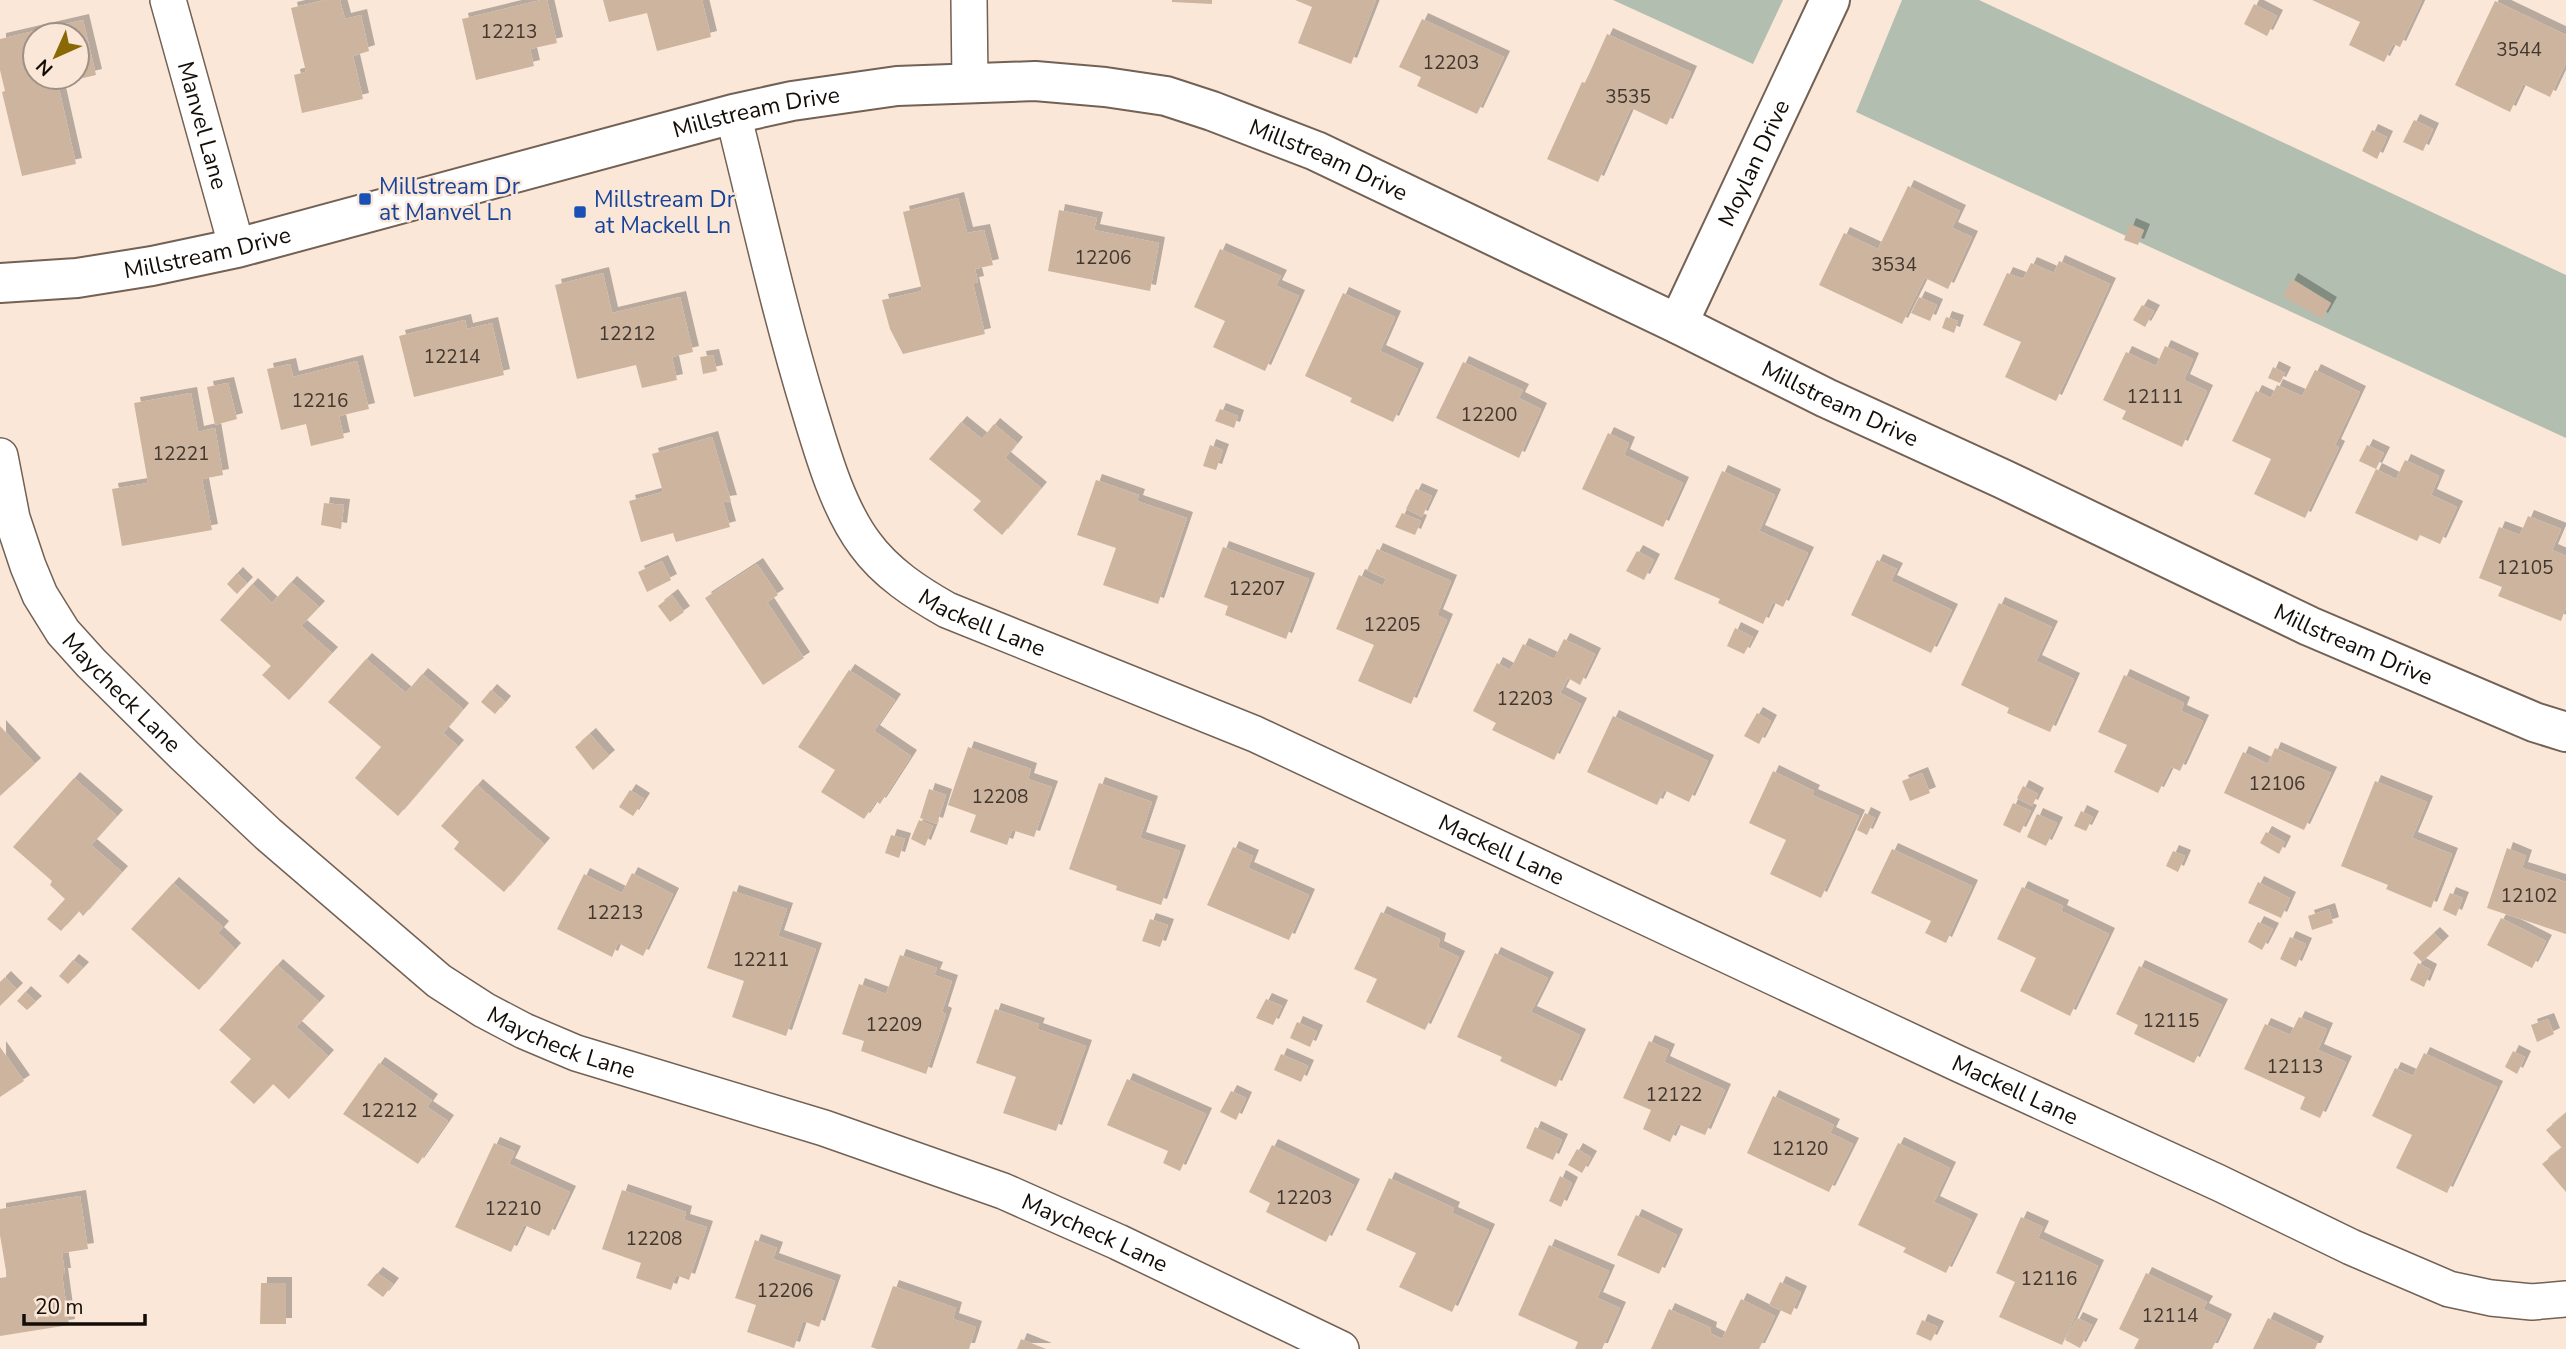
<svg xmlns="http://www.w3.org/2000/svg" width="2566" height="1349" viewBox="0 0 2566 1349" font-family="'Nunito Sans',sans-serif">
	<defs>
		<filter id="shadow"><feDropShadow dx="6" dy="-6" stdDeviation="0" flood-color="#0004"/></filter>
	</defs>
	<rect width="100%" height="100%" fill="#fae7d7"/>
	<!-- green -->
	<path fill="#b2bfb0" d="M1613,0H1783L1753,64Z
		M1902,0H1979L2566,275V438L1856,112Z"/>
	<!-- building -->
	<path fill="#cdb49f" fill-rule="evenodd" filter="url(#shadow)" d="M325,0H340L345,19L361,15L369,51L353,56L363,99L302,113L294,75L306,72L291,8Z
		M541,0H547L557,43L530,49L534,66L476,80L462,19Z
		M603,0H702L711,37L657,51L647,13L609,22Z
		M1172,0H1212V4L1172,2Z
		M1295,0H1376L1351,64L1298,43L1312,7Z
		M2312,0H2422L2400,47L2393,44L2384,62L2349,45L2360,22Z
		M2495,1L2566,35V63L2550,97L2523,84L2510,112L2455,85Z
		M2254,4L2277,16L2267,36L2244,24Z
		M1422,19L1504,57L1477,114L1417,86L1421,77L1399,67Z
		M83,20L96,75L58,84L76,164L22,176L2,92L5,91L0,70V39ZM35,35H77V77H35Z
		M1607,34L1691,72L1667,125L1631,108L1598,182L1547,159L1582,82L1585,83Z
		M2414,120L2433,129L2423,151L2403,142Z
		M2372,130L2387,137L2377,159L2362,151Z
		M1908,186L1960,211L1952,228L1972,237L1948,289L1925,278L1902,324L1819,285L1844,233L1878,249Z
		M958,198L967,233L984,230L993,265L975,269L978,282L973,283L985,334L903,354L890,329L882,300L922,291L903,212Z
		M1059,210L1097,218L1094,230L1159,243L1150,291L1048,271Z
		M2130,224L2144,230L2138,245L2124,240Z
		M1220,249L1281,276L1276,286L1299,296L1265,371L1213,347L1225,321L1194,307Z
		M2059,261L2110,284L2056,401L2005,377L2021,342L1983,325L2007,273L2023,279L2031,263L2054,273Z
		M603,273L612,313L680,297L693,352L672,357L677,380L642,388L636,365L577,379L555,285Z
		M2292,279L2331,303L2322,319L2283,296Z
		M1343,293L1395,317L1380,351L1418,369L1393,422L1350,402L1352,398L1305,376Z
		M1919,297L1937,305L1930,321L1911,313Z
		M2142,305L2154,311L2145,327L2133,320Z
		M1946,317L1958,321L1954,333L1942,328Z
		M465,320L467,329L492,323L504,375L414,397L399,336Z
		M2165,346L2193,359L2184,380L2207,391L2182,447L2122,419L2126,411L2103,400L2126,352L2156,366Z
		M713,355L717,371L703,374L700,357Z
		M357,361L369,409L339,416L344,438L311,446L306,424L281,430L267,369L290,364L293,377Z
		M1463,362L1523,390L1519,398L1541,409L1519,458L1436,418Z
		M2273,367L2285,373L2280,383L2268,378Z
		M2315,370L2360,392L2335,445L2339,447L2305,518L2254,494L2271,459L2232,441L2256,391L2271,398L2277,385L2302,396Z
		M228,383L237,419L215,425L207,387Z
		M191,393L198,432L215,428L223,475L202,479L212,530L122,546L112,489L148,483L134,403Z
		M1220,409L1238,416L1234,428L1215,421Z
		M961,422L982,439L994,424L1017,443L1005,458L1041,488L1002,535L973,510L981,501L929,459Z
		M1608,433L1629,443L1624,455L1683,483L1663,527L1582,489Z
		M712,437L731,501L723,502L730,527L676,542L673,533L641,542L629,501L663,492L652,454Z
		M1210,445L1223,450L1216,470L1203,466Z
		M2367,445L2384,453L2376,469L2396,479L2405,460L2439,476L2431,495L2457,507L2440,544L2420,535L2417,541L2355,513L2376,469L2359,461Z
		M1722,471L1775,495L1759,531L1808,553L1783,607L1773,602L1763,624L1718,603L1720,599L1674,579Z
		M1096,480L1139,495L1137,501L1187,518L1158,604L1103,585L1116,548L1077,535Z
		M1416,489L1432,496L1422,517L1406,509Z
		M324,503L344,505L341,529L321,525Z
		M1402,513L1421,521L1415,535L1395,527Z
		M2528,516L2561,529L2552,550L2566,556V607L2561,621L2498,596L2502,587L2479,578L2499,527L2520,535Z
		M1223,547L1309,579L1286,639L1225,615L1228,606L1204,597Z
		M1377,549L1451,581L1437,615L1447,620L1411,704L1358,681L1374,645L1336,629L1359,575L1383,586L1386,579L1367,570Z
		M1637,551L1654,560L1644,580L1626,571Z
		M1877,560L1897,569L1891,581L1952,610L1931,653L1851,615Z
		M662,561L671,580L647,592L638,572Z
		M757,564L778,595L767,602L804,658L763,685L705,598Z
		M237,573L247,583L237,594L227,584Z
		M291,582L319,607L301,626L332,653L289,700L262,675L271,666L220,620L252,584L272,603Z
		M672,595L684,612L670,622L658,606Z
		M1999,603L2052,627L2036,661L2074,679L2050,732L2007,713L2009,708L1961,685Z
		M1735,628L1753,637L1744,654L1727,646Z
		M1564,639L1595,654L1580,685L1568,678L1560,693L1581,704L1554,760L1492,730L1496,723L1473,711L1497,663L1510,670L1523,644L1554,659Z
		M366,659L406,693L422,674L463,709L443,733L458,746L398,816L355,778L381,747L328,702Z
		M849,670L895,700L874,731L911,756L880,804L876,801L864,819L821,792L835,770L798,747Z
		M2124,675L2184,703L2181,711L2203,721L2180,771L2171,767L2158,793L2114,772L2127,745L2098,732Z
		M491,690L505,702L495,714L481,702Z
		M1757,713L1771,721L1759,744L1744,736Z
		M1613,716L1708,761L1689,802L1664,790L1657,805L1587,772Z
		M0,726L35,764L0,796Z
		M590,734L609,756L593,770L575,747Z
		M968,747L1031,769L1028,779L1052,787L1034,837L1012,830L1007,845L970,832L976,815L948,805Z
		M2275,748L2331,773L2304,830L2224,793L2243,752L2268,764Z
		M1773,771L1814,791L1812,795L1859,816L1821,898L1770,874L1786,840L1749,823Z
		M1922,773L1930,793L1910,801L1902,781Z
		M74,778L117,816L91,845L122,872L83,916L79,911L61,931L47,919L65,899L50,885L52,881L13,847Z
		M2375,781L2427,802L2412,838L2452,854L2431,908L2386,889L2388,885L2341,866Z
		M1099,783L1152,802L1140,838L1180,851L1161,905L1116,890L1117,886L1069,869Z
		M477,785L544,844L504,892L454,849L459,842L441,826Z
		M2023,786L2038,794L2032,806L2017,798Z
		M929,789L946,795L937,824L920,818Z
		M630,790L644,799L633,816L619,807Z
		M2013,803L2031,811L2020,833L2003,825Z
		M2081,811L2093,817L2086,831L2074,826Z
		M1865,813L1875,818L1867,835L1857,830Z
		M2037,814L2057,823L2046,846L2027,837Z
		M919,820L933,826L925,846L911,839Z
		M2266,832L2285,842L2279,854L2260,843Z
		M891,835L905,839L899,858L885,853Z
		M1233,847L1253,856L1248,868L1309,895L1289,940L1207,905Z
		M2507,848L2526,856L2522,868L2566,882V934L2487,908Z
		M1892,849L1972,886L1946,943L1925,933L1931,921L1871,893Z
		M2173,851L2185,856L2178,872L2166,866Z
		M632,873L673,894L643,956L618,943L612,957L557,929L584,874L622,893Z
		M2258,882L2290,898L2281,918L2248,903Z
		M173,883L223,927L218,933L235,949L199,990L131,929Z
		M2022,887L2063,906L2061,911L2109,934L2070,1016L2020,991L2036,958L1997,939Z
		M733,891L787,909L778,936L816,949L786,1036L732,1017L744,981L707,968Z
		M2450,893L2463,898L2456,916L2443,910Z
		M2329,909L2333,923L2312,930L2308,916Z
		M1381,912L1440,939L1438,947L1459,957L1425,1030L1366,1002L1377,979L1354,969Z
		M2501,918L2546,941L2532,968L2487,945Z
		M1150,919L1168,925L1160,947L1142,941Z
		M2258,922L2273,929L2262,950L2248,942Z
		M2434,933L2443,942L2422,962L2413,953Z
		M2290,937L2306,944L2296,967L2280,959Z
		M1495,953L1548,978L1531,1012L1580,1035L1556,1087L1500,1061L1502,1057L1457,1037Z
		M900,955L937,968L934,975L952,981L942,1012L946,1014L926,1074L861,1051L864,1041L842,1034L859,984L886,994Z
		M73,960L83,968L68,984L59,976Z
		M2418,963L2431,970L2424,987L2410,980Z
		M277,965L319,1002L296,1027L328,1056L289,1099L273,1084L254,1104L230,1082L251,1059L219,1030Z
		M2139,966L2222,1005L2194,1063L2134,1034L2138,1025L2116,1014Z
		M5,977L17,989L0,1006V982Z
		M25,992L36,1002L27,1010L17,1001Z
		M1266,999L1282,1006L1273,1025L1256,1018Z
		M995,1009L1039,1024L1037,1029L1086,1046L1056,1131L1003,1113L1016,1077L976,1063Z
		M2299,1017L2327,1029L2318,1050L2346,1062L2320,1118L2300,1109L2305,1097L2244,1069L2265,1024L2290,1035Z
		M2548,1019L2554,1034L2537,1042L2531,1025Z
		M1297,1022L1317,1031L1310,1047L1290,1038Z
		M1649,1041L1669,1050L1664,1062L1725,1090L1705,1135L1678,1124L1670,1142L1643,1129L1651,1110L1623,1098Z
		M0,1047L24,1081L0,1097Z
		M2513,1051L2525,1057L2517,1074L2505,1067Z
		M2424,1053L2497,1087L2447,1193L2396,1168L2412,1135L2372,1116L2395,1068L2413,1076Z
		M1281,1054L1308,1066L1301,1082L1274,1070Z
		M379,1063L432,1100L427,1107L448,1121L418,1164L343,1114Z
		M1127,1079L1206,1114L1180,1171L1163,1163L1168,1151L1107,1125Z
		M1231,1091L1246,1098L1236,1120L1220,1112Z
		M1773,1096L1834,1125L1830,1133L1853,1144L1829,1192L1747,1153Z
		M2566,1113V1192L2542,1164L2562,1148L2546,1130Z
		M1535,1127L1562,1140L1553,1160L1526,1148Z
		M494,1143L515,1152L509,1164L570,1192L549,1236L524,1225L511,1252L455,1227Z
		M1898,1143L1950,1168L1934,1202L1972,1220L1946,1273L1903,1252L1906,1248L1858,1225Z
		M1272,1145L1354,1185L1326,1242L1266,1212L1270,1203L1249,1192Z
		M1577,1149L1591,1157L1582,1173L1568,1165Z
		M1560,1176L1572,1183L1561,1207L1549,1201Z
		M1389,1178L1454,1208L1452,1213L1489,1230L1452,1312L1399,1287L1416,1253L1366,1230Z
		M622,1190L686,1212L684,1220L707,1227L689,1280L676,1275L671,1290L636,1278L641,1263L602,1249Z
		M80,1196L88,1249L62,1253L65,1274H62L69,1325L0,1336V1278L7,1277L0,1235V1209Z
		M1636,1215L1677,1235L1659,1274L1617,1255Z
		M2021,1217L2043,1227L2038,1238L2098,1266L2062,1345L1999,1317L2015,1282L1996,1273Z
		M755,1240L777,1248L773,1259L835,1281L819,1327L803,1321L794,1348L747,1332L756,1305L735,1298Z
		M1549,1245L1609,1271L1597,1298L1620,1308L1602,1349H1575L1578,1342L1518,1315Z
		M377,1273L393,1284L383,1297L367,1285Z
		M2146,1273L2207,1302L2203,1309L2226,1320L2212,1349H2134L2139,1339L2119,1329Z
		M1780,1282L1801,1292L1791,1315L1769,1305Z
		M261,1283H286V1324H260Z
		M893,1286L956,1308L953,1319L976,1327L969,1349H877L871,1347Z
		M1741,1299L1775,1316L1759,1349H1651L1669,1309L1711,1328L1710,1333L1722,1339Z
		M2077,1318L2092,1325L2080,1348L2065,1340Z
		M2268,1318L2318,1342L2315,1349H2253Z
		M1922,1320L1938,1327L1931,1341L1916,1334Z
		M1021,1339L1046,1349H1017Z"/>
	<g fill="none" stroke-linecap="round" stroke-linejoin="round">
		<!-- minor casing -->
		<g stroke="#726154" stroke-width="38">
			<g id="minor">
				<path id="s1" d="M168,0L237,248"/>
				<path d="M969,0L970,83"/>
				<path id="s2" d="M733,114C758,214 780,314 810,412C823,455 838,508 865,544C886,573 917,593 947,610L1255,734L1959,1064L2219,1183L2351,1247L2449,1289L2491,1298L2532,1302L2566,1299"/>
				<path id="s3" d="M0,456L12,518L28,566L40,595L63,632L91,663L184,755L268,834L439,981L484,1010L524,1031L576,1053L824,1128L1003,1191L1118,1242L1341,1349"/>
			</g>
		</g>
		<!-- tertiary casing -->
		<g stroke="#726154" stroke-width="42">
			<g id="tertiary">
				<path id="s4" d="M0,283L77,278L152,266L237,248L733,114L792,101L897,86L1035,81L1105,87L1166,96L1212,111L1316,151L1678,324L1826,398L2003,479L2309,626L2534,722L2566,732"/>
				<path id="s5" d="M1678,324L1830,0"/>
			</g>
		</g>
		<!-- minor -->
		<use href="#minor" stroke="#fff" stroke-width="35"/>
		<!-- tertiary -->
		<use href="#tertiary" stroke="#fff" stroke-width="38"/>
	</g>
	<!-- markers -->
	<g fill="#1a4fb4" stroke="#fae7d7" stroke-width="2.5">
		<rect x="358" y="192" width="14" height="14" rx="3.5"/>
		<rect x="573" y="205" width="14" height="14" rx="3.5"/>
	</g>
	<g text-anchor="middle" stroke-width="5" stroke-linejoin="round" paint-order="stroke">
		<!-- number labels -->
		<g font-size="19" fill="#42372e">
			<text x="509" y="38">12213</text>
			<text x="2519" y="56">3544</text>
			<text x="1451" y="69">12203</text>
			<text x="1628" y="103">3535</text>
			<text x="1103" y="264">12206</text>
			<text x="1894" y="271">3534</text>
			<text x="627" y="340">12212</text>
			<text x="452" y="363">12214</text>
			<text x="2155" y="403">12111</text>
			<text x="320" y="407">12216</text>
			<text x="1489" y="421">12200</text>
			<text x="181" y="460">12221</text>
			<text x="2525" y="574">12105</text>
			<text x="1257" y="595">12207</text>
			<text x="1392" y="631">12205</text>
			<text x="1525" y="705">12203</text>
			<text x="2277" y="790">12106</text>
			<text x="1000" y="803">12208</text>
			<text x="2529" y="902">12102</text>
			<text x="615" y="919">12213</text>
			<text x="761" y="966">12211</text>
			<text x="2171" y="1027">12115</text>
			<text x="894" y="1031">12209</text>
			<text x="2295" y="1073">12113</text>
			<text x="1674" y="1101">12122</text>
			<text x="389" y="1117">12212</text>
			<text x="1800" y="1155">12120</text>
			<text x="1304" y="1204">12203</text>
			<text x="513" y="1215">12210</text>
			<text x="654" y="1245">12208</text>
			<text x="2049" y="1285">12116</text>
			<text x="785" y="1297">12206</text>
			<text x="2170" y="1322">12114</text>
		</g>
		<!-- street labels -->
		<g font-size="23" fill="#130d08" stroke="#fae7d7">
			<text dy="8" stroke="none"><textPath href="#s4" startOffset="777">Millstream Drive</textPath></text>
			<text dy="8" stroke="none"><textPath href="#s1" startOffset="130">Manvel Lane</textPath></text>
			<text dy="8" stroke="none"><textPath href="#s4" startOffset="1365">Millstream Drive</textPath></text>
			<text dy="8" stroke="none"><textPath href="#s5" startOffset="178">Moylan Drive</textPath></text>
			<text dy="8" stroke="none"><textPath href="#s4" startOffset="210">Millstream Drive</textPath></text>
			<text dy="8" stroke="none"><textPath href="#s4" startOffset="1932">Millstream Drive</textPath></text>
			<text dy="8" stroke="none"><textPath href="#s2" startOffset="595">Mackell Lane</textPath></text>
			<text dy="8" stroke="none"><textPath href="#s4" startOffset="2499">Millstream Drive</textPath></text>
			<text dy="8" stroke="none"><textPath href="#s3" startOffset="273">Maycheck Lane</textPath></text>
			<text dy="8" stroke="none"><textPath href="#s2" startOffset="1162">Mackell Lane</textPath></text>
			<text dy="8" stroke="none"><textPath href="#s3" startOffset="840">Maycheck Lane</textPath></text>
			<text dy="8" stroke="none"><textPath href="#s2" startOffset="1729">Mackell Lane</textPath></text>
			<text dy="8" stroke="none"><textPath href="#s3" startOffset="1407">Maycheck Lane</textPath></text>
		</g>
		<!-- transit labels -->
		<g font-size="23" fill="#164399" stroke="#fae7d7" text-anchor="start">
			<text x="379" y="194">Millstream Dr<tspan x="379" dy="26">at Manvel Ln</tspan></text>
			<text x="594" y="207">Millstream Dr<tspan x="594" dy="26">at Mackell Ln</tspan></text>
		</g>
	</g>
	<!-- north arrow -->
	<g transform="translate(56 56) rotate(225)"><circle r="33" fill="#fae7d7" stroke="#9e9084" stroke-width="2"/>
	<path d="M0-5L12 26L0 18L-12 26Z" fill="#886905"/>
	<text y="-10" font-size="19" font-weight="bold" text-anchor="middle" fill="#130d08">N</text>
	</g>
	<!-- scale -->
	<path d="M24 1314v10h121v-10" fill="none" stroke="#130d08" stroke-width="3.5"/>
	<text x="35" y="1314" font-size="21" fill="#130d08" stroke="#fae7d7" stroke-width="5" paint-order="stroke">20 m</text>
</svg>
